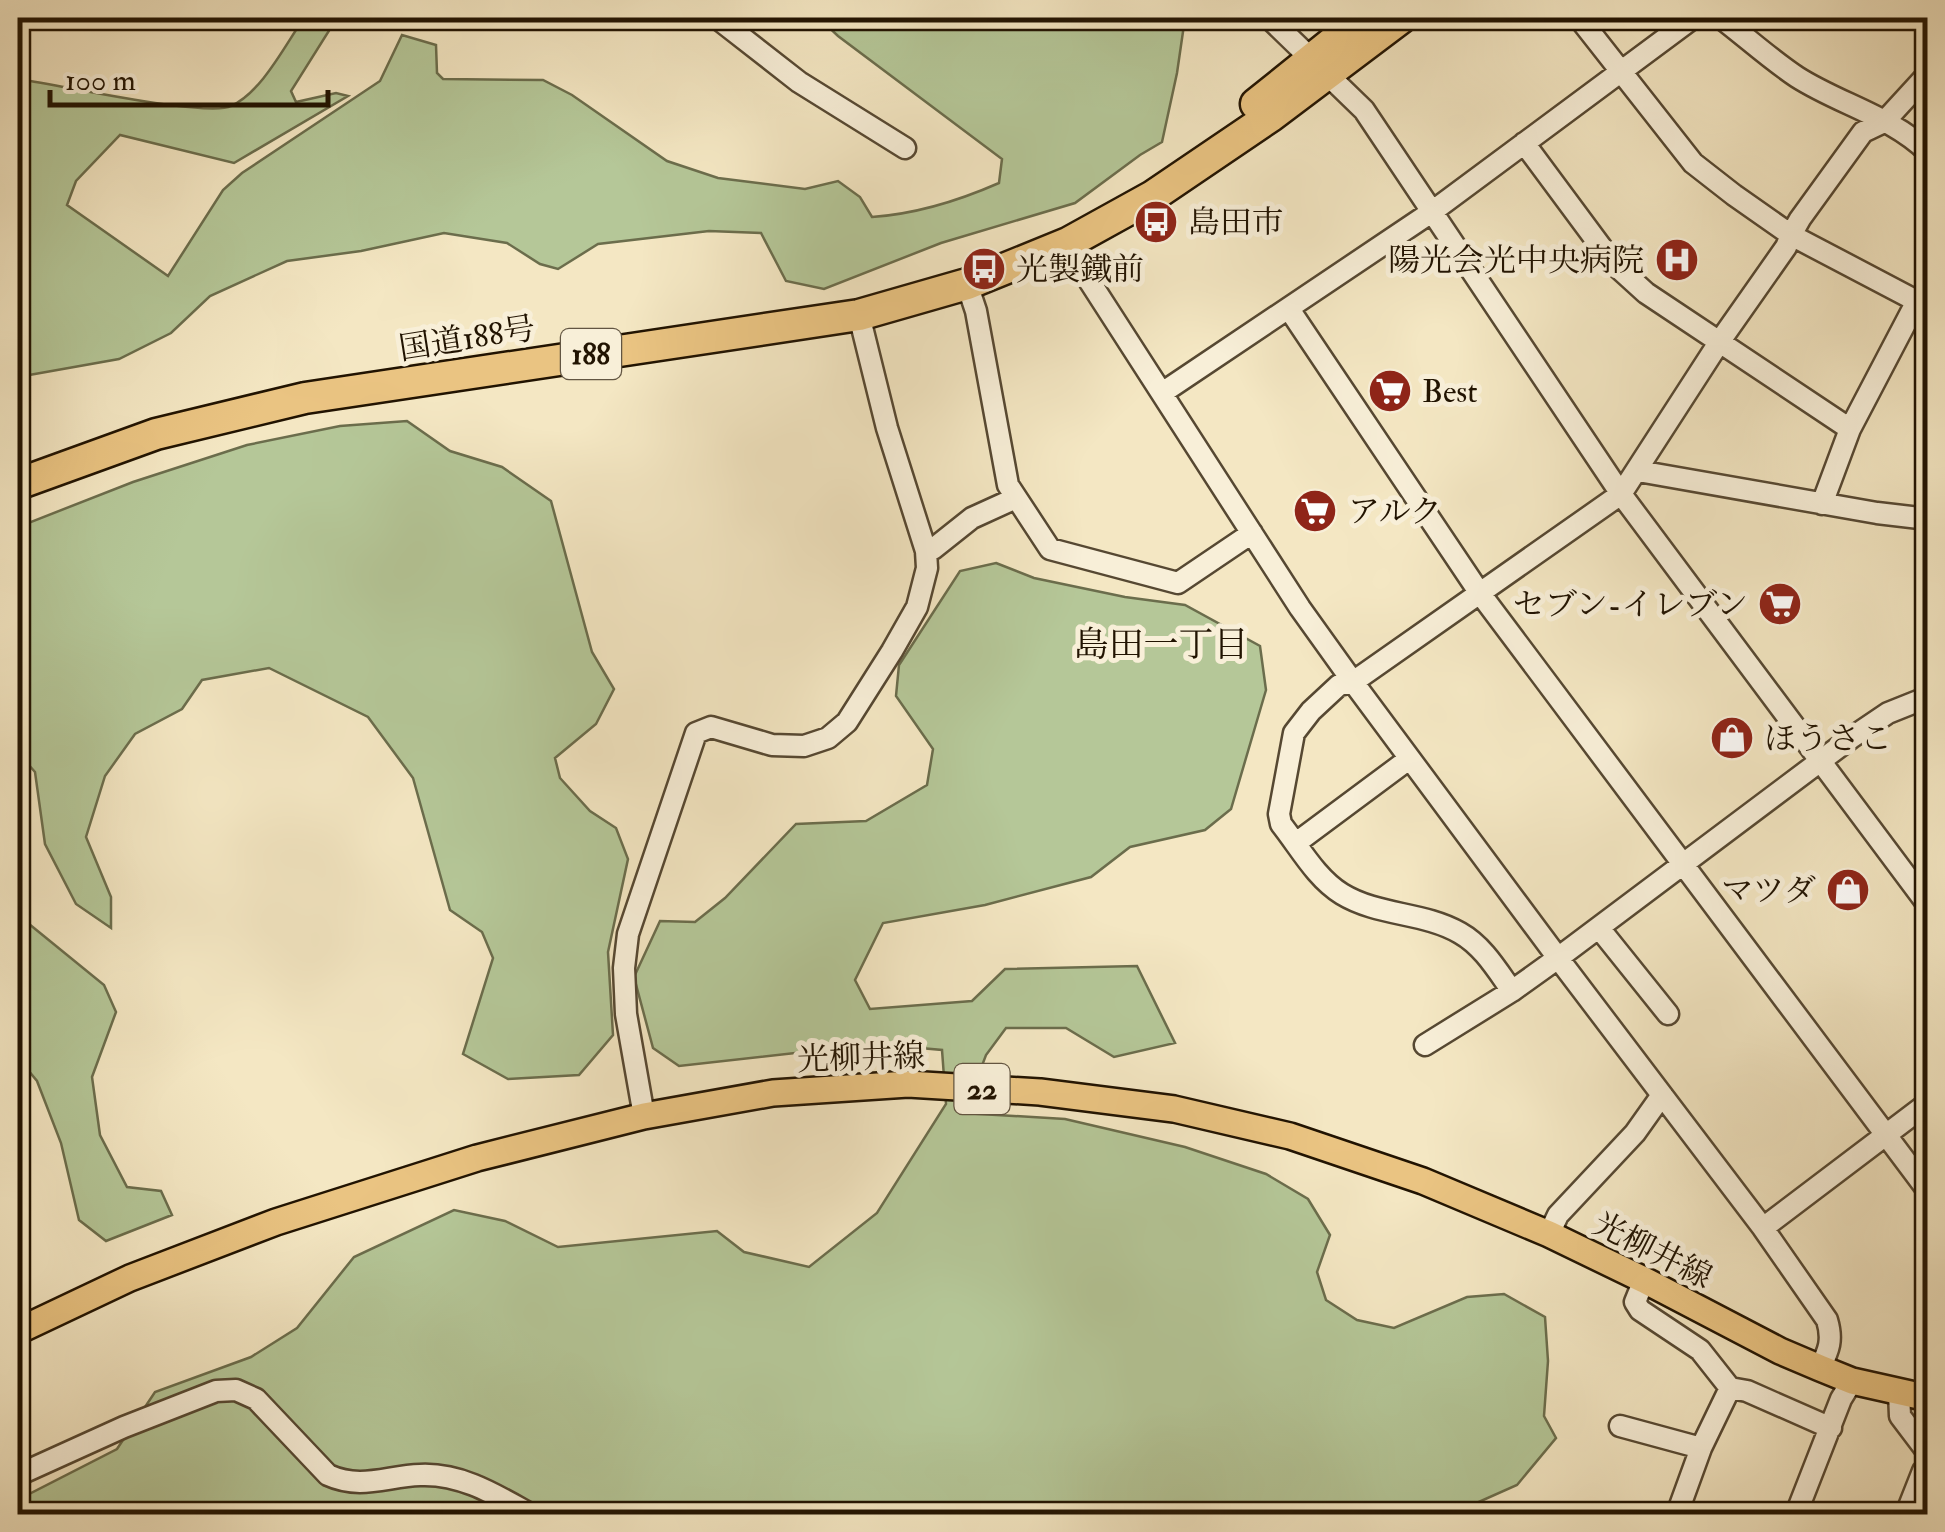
<svg xmlns="http://www.w3.org/2000/svg" width="1945" height="1532" viewBox="0 0 1945 1532" font-family="'IM FELL Double Pica','Noto Serif JP',serif">
	<rect width="100%" height="100%" fill="#f4e7c3"/>
	<filter id="stains"><feTurbulence type="fractalNoise" baseFrequency=".002" numOctaves="4"/><feColorMatrix values="0 0 0 0 .2 0 0 0 0 .09 0 0 0 0 .02 0 0 0 .5 -.17"/></filter>
	<radialGradient id="worn" r=".72"><stop offset=".6" stop-color="#630" stop-opacity="0"/><stop offset="1" stop-color="#630" stop-opacity=".3"/></radialGradient>
	<!-- green -->
	<path fill="#b5c798" stroke="#6b6d4c" stroke-width="2.5" d="M304,18H337L291,91L296,102L336,93L348,96L234,163L120,135L76,181L67,205L168,276L223,190L242,173L380,81L402,35L436,45L437,73L443,79L543,80L572,95L667,161L718,178L805,189L838,181L860,197L872,217C916,214 958,201 999,183L1002,159L838,36L819,18H1185L1177,73L1162,142L1140,155L1075,203L941,243L824,289L786,281L761,233L709,231L598,244L558,269L540,264L507,243L444,233L361,251L287,261L210,296L171,333L119,359L18,377V79C55,84 208,118 231,106C262,92 285,45 304,18Z
		M407,421L450,451L502,467L551,501L592,652L614,689L596,724L555,758L560,778L590,811L616,828L628,859L608,952L613,1035L579,1075L508,1079L463,1054L493,958L482,932L450,910L413,778L368,717L269,668L202,680L182,709L135,734L105,776L86,837L111,897V928L76,904L45,844L35,772L18,753V527L133,482L247,445L340,426Z
		M996,563L1034,578L1125,597L1185,605L1260,646L1266,690L1231,809L1205,830L1130,847L1091,877L985,905L883,923L855,980L870,1009L972,1001L1005,969L1137,966L1175,1043L1114,1057L1066,1028H1006L986,1055L964,1113L1065,1119L1185,1147L1266,1174L1308,1199L1330,1235L1317,1272L1326,1300L1357,1320L1394,1328L1467,1297L1504,1294L1545,1317L1548,1361L1544,1416L1556,1438L1517,1485L1472,1505L1427,1514H18V1496L29,1494L117,1449L155,1392L251,1357L297,1328L354,1257L454,1210L505,1221L558,1247L717,1231L744,1252L809,1267L877,1213L946,1104L942,1050L875,1044L679,1066L653,1048L634,977L660,921L695,922L725,898L796,824L866,821L927,785L933,749L896,696L899,665L960,571Z
		M18,915L104,985L116,1012L92,1077L100,1135L127,1187L161,1191L172,1215L106,1241L79,1220L61,1143L37,1081L18,1058Z"/>
	<g fill="none" stroke-linecap="round" stroke-linejoin="round">
		<!-- minor casing -->
		<g stroke="#564832" stroke-width="25">
			<path id="minor" d="M717,18L799,82L905,148
				M1269,18L1364,110L1621,494L1928,905
				M1579,18L1693,163L1734,195L1791,235L1928,307
				M1721,18C1746,37 1770,59 1797,77C1839,104 1891,116 1928,152
				M1524,143L1613,263L1646,293L1850,429
				M1068,243L1081,268L1300,608L1353,682L1558,958L1763,1228L1827,1320C1833,1340 1829,1350 1820,1368
				M967,284L976,311L1008,485L1050,549L1178,583L1252,533
				M1289,309L1479,592L1928,1191
				M1162,393L1433,211L1693,18
				M1638,471L1877,513L1928,519
				M1822,504L1850,429L1917,301
				M926,551L933,549L972,518L1016,498
				M1296,843L1409,759
				M1599,928L1668,1014
				M1512,991C1497,970 1483,946 1460,933C1424,912 1378,916 1342,894C1316,878 1300,848 1281,824L1279,814L1294,733L1311,711L1339,685L1353,682L1621,494L1720,341L1786,247L1791,235L1800,219L1863,132L1884,122L1928,74
				M1425,1045L1512,991L1558,958L1851,738L1888,713L1928,697
				M644,1116L626,1014L624,968L628,934L696,733L711,727L772,745L804,746L828,738L847,722L892,651L917,607L927,568L926,551L887,428L859,315
				M1763,1228L1928,1103
				M1549,1234L1558,1215L1635,1133L1662,1095
				M1644,1280L1635,1302L1640,1310L1700,1350L1730,1388L1747,1391L1831,1428
				M1899,1392L1900,1416L1928,1453
				M1620,1426L1701,1448
				M18,1475L124,1427L216,1391L236,1390L256,1399L328,1475C361,1490 387,1476 420,1475C461,1473 496,1495 530,1514
				M1677,1514L1701,1448L1730,1388
				M1796,1514L1841,1399L1852,1381
				M1906,1514L1923,1471L1928,1467"/>
		</g>
		<!-- major casing -->
		<g stroke="#211301" stroke-width="30">
			<path id="major" d="M18,1331L130,1278L276,1222L477,1158L644,1116L773,1093L908,1084L1040,1092L1174,1109L1290,1136L1423,1181L1549,1234L1644,1280L1780,1351L1820,1368L1852,1381L1928,1398"/>
		</g>
		<!-- highway casing -->
		<g stroke="#211301" stroke-width="35">
			<path id="highway" d="M1256,104L1363,18
				M18,484L156,434L305,398L859,315L967,284L1068,243L1153,196L1271,116L1401,18"/>
		</g>
		<!-- minor -->
		<use href="#minor" stroke="#f8efd8" stroke-width="20"/>
		<!-- major -->
		<use href="#major" stroke="#eac482" stroke-width="25"/>
		<!-- highway -->
		<use href="#highway" stroke="#eac482" stroke-width="30"/>
	</g>
	<!-- icons -->
	<defs>
		<g id="bus-disc" transform="scale(2.25)"><circle r="9.5" fill="#8f2418" stroke="#f8efd8"/><path d="M-5-6H5V4H4V6H2V4H-2V6H-4V4H-5ZM-3.5-4V0h7V-4ZM-3.5 1.2v1.5H-2V1.2ZM2 1.2v1.5H3.5V1.2Z" fill="#fff"/></g>
		<g id="hospital-disc" transform="scale(2.25)"><circle r="9.5" fill="#8f2418" stroke="#f8efd8"/><path d="M-5-5h3v3.5h4V-5h3V5h-3V1.5h-4V5h-3Z" fill="#fff"/></g>
		<g id="supermarket-disc" transform="scale(2.25)"><circle r="9.5" fill="#8f2418" stroke="#f8efd8"/><path d="M-6-5.5h2.5l.6 2H6L4.5 2H-2.5L-4.4-4H-6ZM-1.5 3.2a1.3 1.3 0 1 0 .1 0ZM3 3.2a1.3 1.3 0 1 0 .1 0Z" fill="#fff"/></g>
		<g id="shop-disc" transform="scale(2.25)"><circle r="9.5" fill="#8f2418" stroke="#f8efd8"/><path d="M-5-2.5h2.3a2.7 3.5 0 0 1 5.4 0H5L5.5 6h-11ZM-1.5-2.5h3a1.5 2.3 0 0 0-3 0Z" fill="#fff"/></g>
	</defs>
	<g fill-rule="evenodd">
		<use href="#bus-disc" x="1156" y="222"/>
		<use href="#hospital-disc" x="1677" y="260"/>
		<use href="#bus-disc" x="984" y="269"/>
		<use href="#supermarket-disc" x="1390" y="391"/>
		<use href="#supermarket-disc" x="1315" y="511"/>
		<use href="#supermarket-disc" x="1780" y="604"/>
		<use href="#shop-disc" x="1732" y="738"/>
		<use href="#shop-disc" x="1848" y="890"/>
	</g>
	<g text-anchor="middle" stroke-width="10" stroke-linejoin="round" paint-order="stroke">
		<!-- shield labels -->
		<g fill="#f8efd8" stroke="#625542" stroke-width="2.5">
			<rect x="561" y="329" width="60" height="50" rx="8"/>
			<rect x="954.5" y="1064" width="55" height="50" rx="8"/>
		</g>
		<g font-size="30" font-weight="bold" fill="#211301">
			<text x="591" y="364">188</text>
			<text x="982" y="1099">22</text>
		</g>
		<!-- poi labels -->
		<g font-size="32" fill="#211301" stroke="#f8efd8" text-anchor="start">
			<text x="1188" y="233">島田市</text>
			<text x="1644" y="271" text-anchor="end">陽光会光中央病院</text>
			<text x="1016" y="280">光製鐵前</text>
			<text x="1422" y="402">Best</text>
			<text x="1348" y="522">アルク</text>
			<text x="1748" y="615" text-anchor="end">セブン-イレブン</text>
			<text x="1764" y="749">ほうさこ</text>
			<text x="1816" y="901" text-anchor="end">マツダ</text>
		</g>
		<!-- street labels -->
		<g font-size="32" fill="#211301" stroke="#f8efd8">
			<text transform="translate(467 338) rotate(-9)" y="11">国道188号</text>
			<text transform="translate(861 1057) rotate(-2)" y="11">光柳井線</text>
			<text transform="translate(1653 1250) rotate(27)" y="11">光柳井線</text>
		</g>
		<!-- neighbourhood labels -->
		<g font-size="35" fill="#211301" stroke="#f8efd8">
			<text x="1161" y="656">島田一丁目</text>
		</g>
	</g>
	<!-- margin -->
	<rect width="1945" height="1532" fill="none" stroke="#f4e7c3" stroke-width="60"/>
	<rect x="20" y="20" width="1905" height="1492" fill="none" stroke="#211301" stroke-width="5"/>
	<rect x="30" y="30" width="1885" height="1472" fill="none" stroke="#211301" stroke-width="2.5"/>
	<!-- scale -->
	<path d="M50 90v15h278v-15" fill="none" stroke="#211301" stroke-width="5"/>
	<text x="65" y="90" font-size="30" fill="#211301" stroke="#f8efd8" stroke-width="8" paint-order="stroke">100 m</text>
	<rect width="100%" height="100%" filter="url(#stains)"/>
	<rect width="100%" height="100%" fill="url(#worn)"/>
</svg>
